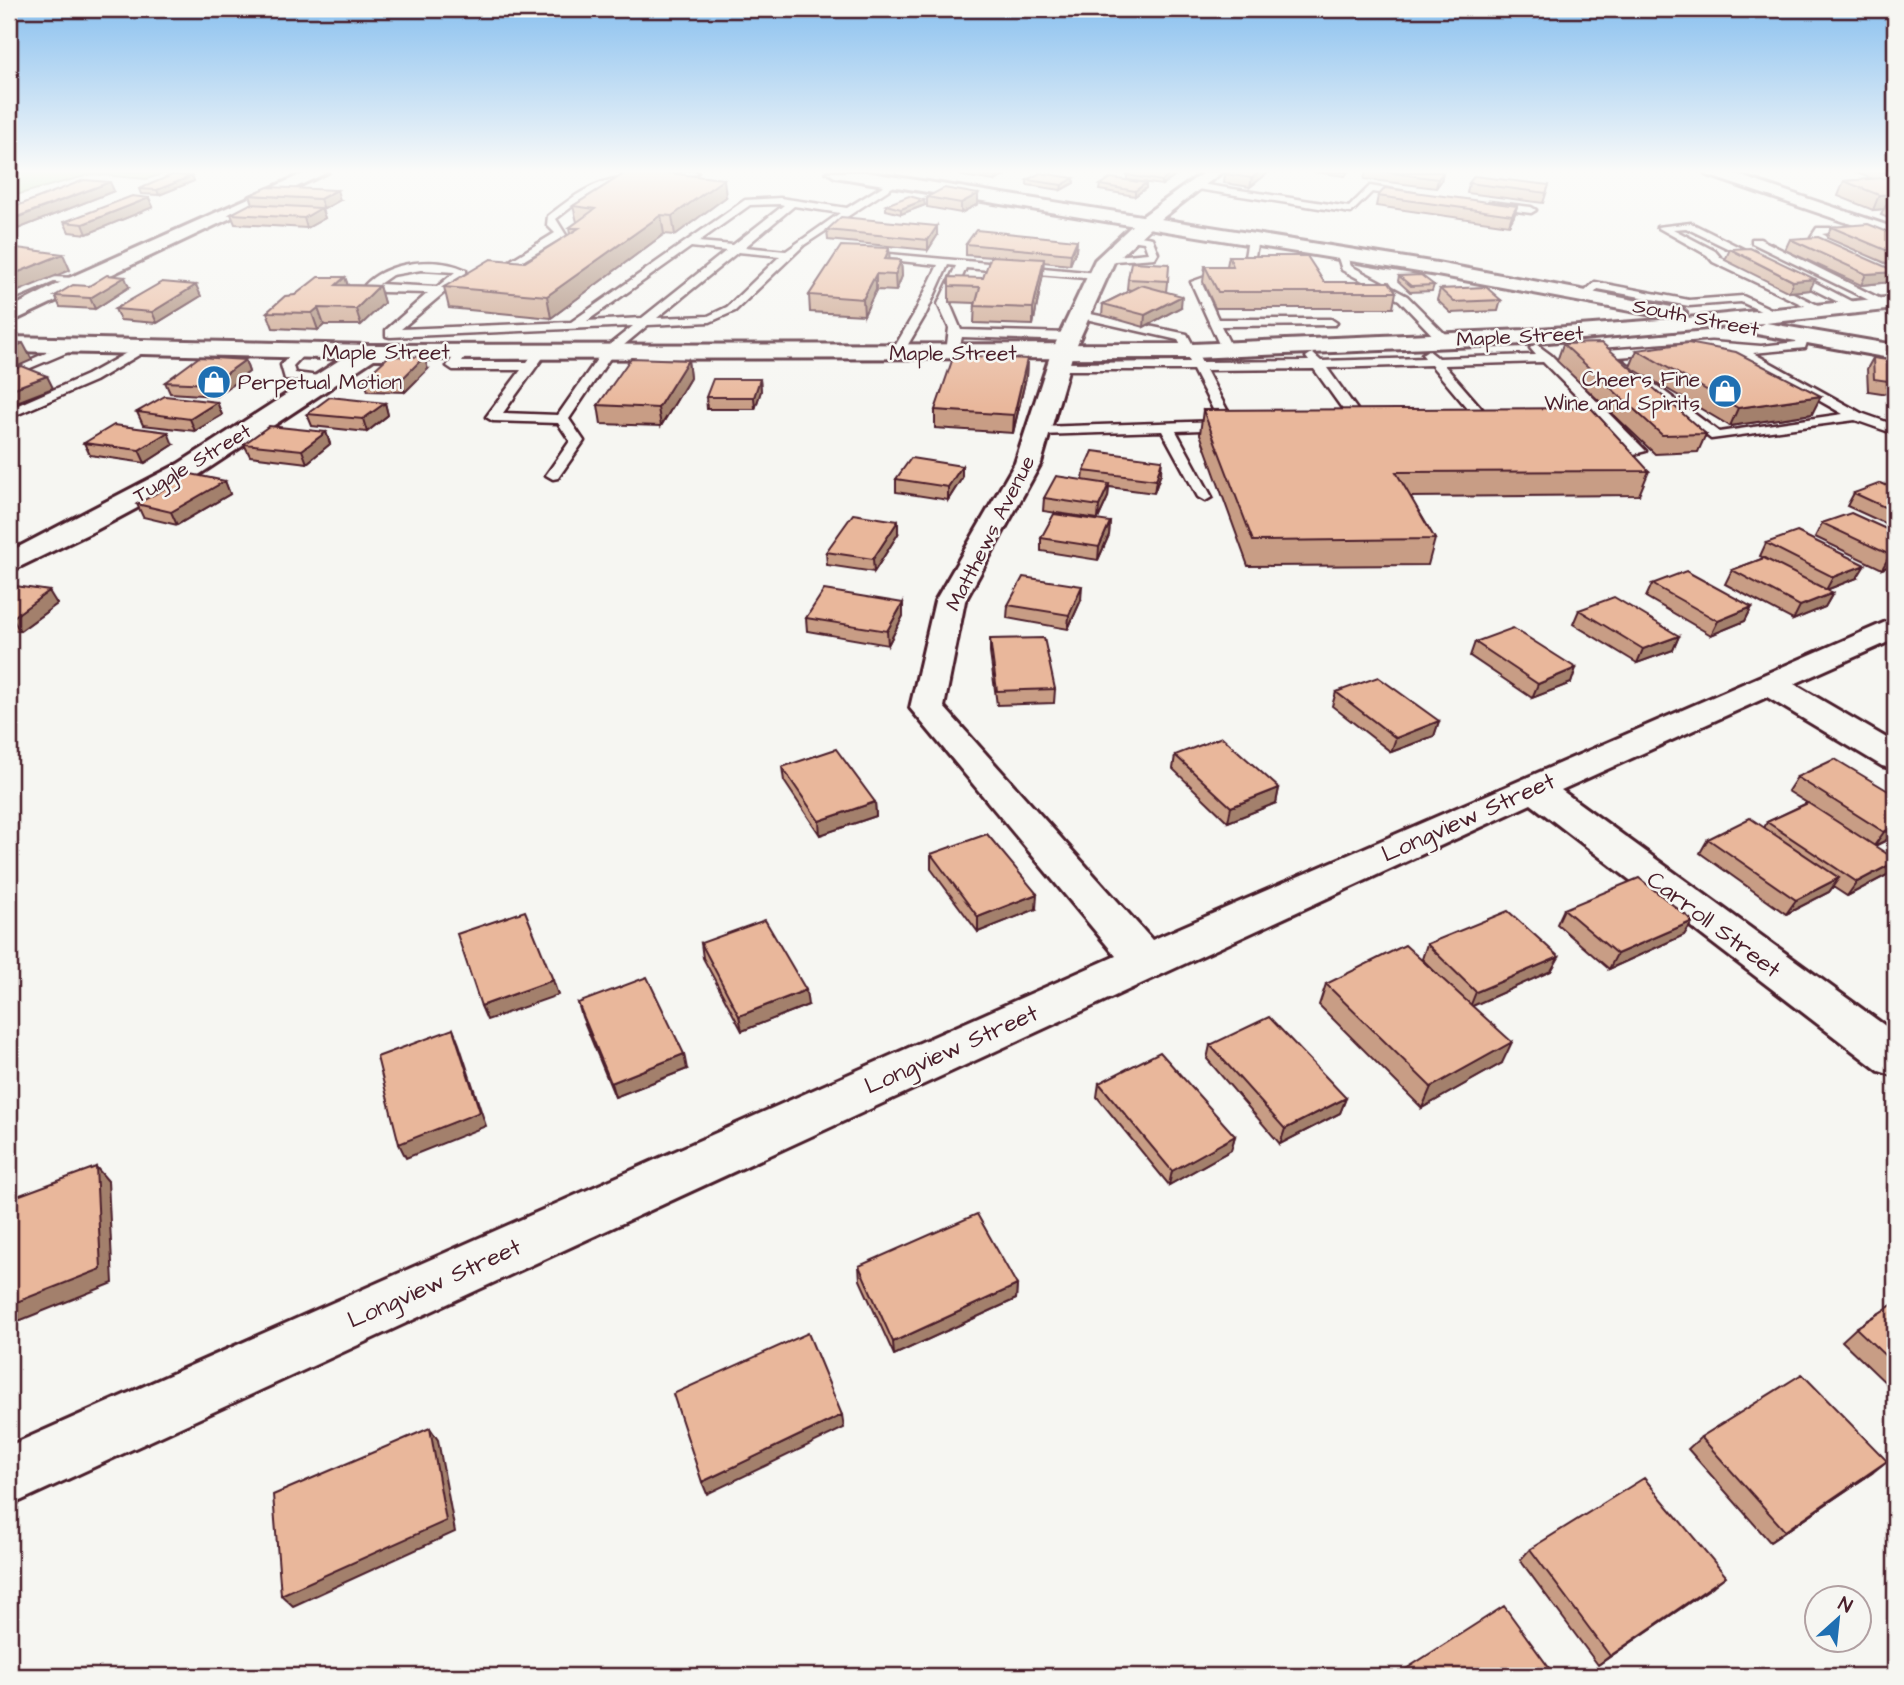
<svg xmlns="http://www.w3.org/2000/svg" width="1904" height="1685" viewBox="0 0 1904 1685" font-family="'Architects Daughter',sans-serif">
	<rect width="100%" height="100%" fill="#f6f6f2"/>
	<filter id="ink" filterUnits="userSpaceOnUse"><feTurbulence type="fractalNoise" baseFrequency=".0143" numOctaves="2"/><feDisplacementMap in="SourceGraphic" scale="14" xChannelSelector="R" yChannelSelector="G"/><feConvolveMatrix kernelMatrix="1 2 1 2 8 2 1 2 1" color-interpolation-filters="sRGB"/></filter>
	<g filter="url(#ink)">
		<!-- green -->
		<path fill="#aed693" stroke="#7c7a5f" stroke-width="2" d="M9,172H170L146,179L92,174L9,197Z"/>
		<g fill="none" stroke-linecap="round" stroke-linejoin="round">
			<!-- stream -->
			<path fill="#7b8aa7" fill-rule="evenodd" d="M148,172H165L192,176L189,178Z"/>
			<!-- lane casing -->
			<g stroke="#4a1f2b" stroke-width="5">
				<path id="lane" d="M686,172H698C674,189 640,178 612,185C591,190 573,206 556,219L566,235L496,277L487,275L555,233L547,225L548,216C570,199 591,182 620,178C642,175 664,179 686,172Z
					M894,179L897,184L804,245L735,311L710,322L648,325L612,355L569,419L584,441L558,478L553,479L546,475L570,441L558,423L493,421L486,417L521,370H453L447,366L459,349L463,348L469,352L462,362H527L537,349H545L547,352L503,413L558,415L604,349L633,326L390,337L386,336V330L428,293L383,292L365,285C387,261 438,256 466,270V274L401,329L571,322L745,200L780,198L847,208ZM780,204L784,205L733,245L698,242L750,205ZM794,206L840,213L786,251L745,247ZM691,247L726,251L642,318L587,321ZM738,252L780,256L727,307L708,316L657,318ZM421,270L455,272L437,287L379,284L392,275Z
					M1194,183L1349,207L1370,186L1417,194L1412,197L1372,192L1351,213L1191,188Z
					M1489,202L1531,207L1536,210L1531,213L1486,207Z
					M1691,223L1765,260L1756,262L1686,228L1673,229L1715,251L1721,258L1828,310L1818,312L1713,262L1707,255L1657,227Z
					M1817,228H1836V232L1822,234L1895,269V276L1811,237Z
					M1128,234L1152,238L1158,253L1155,258L1101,262L1100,260L1105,257L1148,253L1144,242L1124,239Z
					M1253,236L1258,239L1253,267L1202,284L1218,319H1331L1337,323L1335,325L1221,326L1233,350L1223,353L1191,282L1244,263L1248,239Z
					M1752,239H1760L1891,304L1881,306L1752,243Z
					M1336,251H1344L1351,266L1407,296L1449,338V344H1441L1399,300L1342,270Z
					M867,252L1097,273L1102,276L1097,279L966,268L950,304L961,330L1070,333L1076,337L1070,341L962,337L958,353L952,357L946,353L949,328L938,304L956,266L948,265L926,314L903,353L897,357L891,353L914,314L938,265L863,257V253Z
					M1785,271H1793L1862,307L1852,309L1785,275Z
					M49,277L78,278L83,281L78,284L54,282L9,301V294Z
					M1595,282L1689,300L1743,296L1784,315L1774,317L1741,302L1689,306L1598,289L1590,298H1582V294Z
					M1081,312L1187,334L1202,362L1309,361L1306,357L1312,353L1321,361L1425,358L1422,354L1428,350L1438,358L1536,355L1530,348L1536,344L1551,355L1646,451L1634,454L1543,362L1444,365L1490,418L1483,422L1478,421L1431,365L1327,368L1366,422L1359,426L1354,425L1314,369L1206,370L1235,425L1228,429L1176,431L1212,497L1205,501L1198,497L1162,431L1039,435L1032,431L1039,427L1219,421L1193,370H1054L1052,367L1058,363L1190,362L1178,340L1077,317V313Z
					M1799,333L1809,336L1805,348L1753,353L1861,413L1895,425V434L1855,420L1711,439L1600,354L1606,350L1711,342L1761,346L1796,342ZM1711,350L1732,351L1843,414L1719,432L1618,357Z
					M69,343L75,347L73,350L9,377V369Z
					M139,346L149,349L95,381L9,418V409L87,375Z
					M297,348L307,351L293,366L295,373L327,377V383L285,379L281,365Z"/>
			</g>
			<!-- street casing -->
			<g stroke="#4a1f2b" stroke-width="6">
				<path id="street" d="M307,172H328L9,323V309L71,277Z
					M1204,172H1222L1152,226L1114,262L1073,353L1041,463L965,601L944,707L1152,940L1895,618V639L1794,684L1895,743V769L1882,766L1767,697L1561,790L1895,1033V1076L1879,1071L1531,804L9,1506V1446L1116,956L910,708L935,601L1015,463L1051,353L1095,260L1140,218Z
					M369,345L380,352L377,357L197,476L96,530L9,572V552L178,464L341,359Z"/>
			</g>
			<!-- secondary casing -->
			<g stroke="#4a1f2b" stroke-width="6">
				<path id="secondary" d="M827,172H865L1437,263L1682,309L1686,313L1677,319L1895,297V309L1766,323L1895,345V359L1757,334L1754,329L1764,323L1525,344L1192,358L369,359L9,351V337L369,345L1192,344L1525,330L1674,319L1437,275L835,177Z
					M1705,172H1729L1895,228V239L1707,175Z"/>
			</g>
			<!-- lane -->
			<use href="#lane" fill="#f6f6f2" fill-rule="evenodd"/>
			<!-- street -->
			<use href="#street" fill="#f6f6f2" fill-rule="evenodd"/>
			<!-- secondary -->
			<use href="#secondary" fill="#f6f6f2" fill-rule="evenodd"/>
		</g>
		<!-- wall -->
		<path fill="#c89d85" stroke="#4a1f2b" stroke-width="2" d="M616,172H658L726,197L675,235L664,234L551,318L449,308L444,287L525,262L570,234L569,228L577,222L573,206L625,173Z
			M962,172L1007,174L995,181L962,176Z
			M1269,172L1250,187L1224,183L1225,174Z
			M1314,172H1348L1345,176Z
			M1366,172H1443L1441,181L1436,188L1364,179Z
			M1854,172H1895V221L1881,215L1884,209L1873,210L1838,196L1844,181L1873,179Z
			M1127,175L1173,178L1162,185L1127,180Z
			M192,176L194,181L159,195L141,194L139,189Z
			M1074,178V183L1061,190L1027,185V180Z
			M1146,183V188L1135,196L1099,190L1100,185Z
			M1469,183L1549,185L1543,203L1467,193Z
			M114,191L15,230L9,229V209Z
			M978,194V204L961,213L927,207V197Z
			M250,195L340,200L324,209H322L325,218L307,228L235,224L231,214L253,204Z
			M1378,196L1517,206L1514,216L1509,225L1376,206Z
			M149,198L153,207L87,234L69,232L64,222Z
			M886,205H925L901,214L886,210Z
			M1831,227L1895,235V267L1827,238Z
			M827,230L937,236L928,250L828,240Z
			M1790,239L1891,282L1861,285L1785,250Z
			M1077,240L1076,250L1070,265L1043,262V274L1033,325L974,323L975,303L949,302V286L983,278L991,257L966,255V244Z
			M1730,249L1810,290L1789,292L1725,260Z
			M1229,256L1324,282L1396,292L1393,308H1215L1203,282L1205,266H1227Z
			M889,259L901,260L902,276L896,291L876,290L864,315L810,312L809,295Z
			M1169,264L1166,292L1181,307L1144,327L1102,315L1103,304L1131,290L1127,289L1128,279Z
			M1399,276L1434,285L1432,291L1410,292L1398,281Z
			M345,277L348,285L379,286L384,303L361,325H324L318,330L273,328L267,312L295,295Z
			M89,286L129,287L95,309L60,307L55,296Z
			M1440,289L1501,300L1498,311L1451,313L1437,300Z
			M201,296L157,323L120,320L115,309Z
			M1563,344L1706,434L1698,452L1655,454L1557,361Z
			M1637,350L1812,414L1730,426L1630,367Z
			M1873,358L1895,361V395L1868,391L1867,369Z
			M1027,359L1026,377L1013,433L935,428V410Z
			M245,360L249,372L217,396L170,393L165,382Z
			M688,360L690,378L661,426L601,424L598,405Z
			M428,369L405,392L368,391L364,379Z
			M760,379L761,391L755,409H707L706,397Z
			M217,402L222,415L195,431L143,425L137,412Z
			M385,403L388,415L367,432L312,426L307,414Z
			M1203,410L1649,471L1639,495L1410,497L1435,539L1428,565L1248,566L1200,434Z
			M326,432L330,444L307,463L250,456L244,444Z
			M84,443L173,445L145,463L90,455Z
			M1084,471L1161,473L1154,493L1109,487L1108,497L1098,519L1043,511L1044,498L1083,480Z
			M962,478L948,500L896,492V479Z
			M225,481L230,494L177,525L143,517L137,504Z
			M1895,489V528L1847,506L1854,493Z
			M1110,522L1109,535L1098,560L1041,551V538Z
			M1822,523L1895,533V564L1882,569L1815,537Z
			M898,534L874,572L827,565L826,552Z
			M1766,543L1857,578L1826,590L1833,593L1825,607L1793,620L1725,584L1732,570L1764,558L1760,556Z
			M1652,584L1752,607L1745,621L1711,635L1646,597Z
			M9,585L57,604L20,631L9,630Z
			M1081,600L1068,629L1007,618L1008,605Z
			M903,603V616L888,645L807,631L806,618Z
			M1579,610L1679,636L1673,650L1637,663L1573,624Z
			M990,639L1055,689L1054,703L997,705L990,653Z
			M1475,642L1576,668L1571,683L1532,698L1470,656Z
			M1336,692L1439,721L1434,736L1391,752L1332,706Z
			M1175,755L1279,788L1276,803L1228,822L1173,769Z
			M782,767L875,802L876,816L820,835L784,781Z
			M1797,777L1895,836L1875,846L1887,875L1847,896L1833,887L1829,892L1786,914L1700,853L1708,839L1764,828L1767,822L1807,803L1788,791Z
			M931,854L1036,909L978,932L931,869Z
			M1564,909L1693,921L1684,935L1609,969L1557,924Z
			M701,943L808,1005L742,1031L703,958Z
			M1427,944L1559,957L1551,971L1472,1006L1502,1063L1422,1108L1319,1005L1326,984L1437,974L1422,959Z
			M578,1003L687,1069L615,1097L582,1017Z
			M1210,1045L1346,1098L1340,1113L1280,1144L1207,1059Z
			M1099,1083L1235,1136L1231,1150L1169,1185L1097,1097Z
			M859,1266L1017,1285L1016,1299L894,1355L860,1280Z
			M1895,1303V1392L1842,1341L1856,1328Z
			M1701,1437L1872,1473L1770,1542L1688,1449Z
			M1530,1549L1712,1587L1598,1665L1520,1560Z"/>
		<!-- shaded-wall -->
		<path fill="#a3806c" stroke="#4a1f2b" stroke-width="2" d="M1003,172H1007V174L995,181V177Z
			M1259,172H1269L1250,187L1252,178Z
			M1443,172L1441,181L1436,188L1438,179Z
			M1173,173V178L1162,185V181Z
			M192,176L194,181L159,195L157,190Z
			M1074,178V183L1061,190L1062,185Z
			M724,179L726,197L675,235L672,216Z
			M110,182L114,191L15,230L11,220Z
			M1146,183V188L1135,196V191Z
			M337,190L340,200L324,209L320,199Z
			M978,194V204L961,213V203Z
			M1895,194V204L1888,201L1884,209L1873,210L1879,195Z
			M149,198L153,207L87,234L83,224Z
			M924,200L925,205L901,214V209Z
			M1517,206L1514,216L1509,225L1512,215Z
			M321,208L325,218L307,228L304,218Z
			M661,215L664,234L551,318L547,296Z
			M937,226V236L928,250V240Z
			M1077,240L1076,250L1070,265L1071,254Z
			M889,248L890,264L885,259Z
			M63,254L70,270L9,295V276Z
			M1044,259L1043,274L1033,325V308Z
			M901,260L902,276L896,291L895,275Z
			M1895,272L1891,282L1861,285L1866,274Z
			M876,274V290L864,315L863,299Z
			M125,277L129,287L95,309L90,298Z
			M345,277L350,293L336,285Z
			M1815,279L1810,290L1789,292L1793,281Z
			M196,285L201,296L157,323L152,312Z
			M379,286L384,303L361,325L356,309Z
			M1182,296L1181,307L1144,327L1145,315Z
			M318,308L324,325L318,330L312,313Z
			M23,343L32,360L9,370V349Z
			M424,357L428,369L405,392L401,380Z
			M1027,359L1026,377L1013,433L1014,415Z
			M245,360L249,372L217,396L212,384Z
			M688,360L690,378L661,426L658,408Z
			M47,376L53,388L9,405V390Z
			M760,379L761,391L755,409L754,397Z
			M1821,396L1812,414L1730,426L1738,408Z
			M217,402L222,415L195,431L190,419Z
			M385,403L388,415L367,432L363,419Z
			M168,432L173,445L145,463L139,450Z
			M326,432L330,444L307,463L302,450Z
			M1162,460L1161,473L1154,493L1156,480Z
			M962,466V478L948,500V487Z
			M225,481L230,494L177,525L171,512Z
			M1109,484L1108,497L1098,519L1099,506Z
			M898,521V534L874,572L873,559Z
			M1110,522L1109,535L1098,560L1099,547Z
			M1895,553V564L1882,569L1890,555Z
			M1865,565L1857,578L1826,590L1833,577Z
			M1082,586L1081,600L1068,629L1069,615Z
			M49,591L57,604L20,631L12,618Z
			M1833,593L1825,607L1793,620L1800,606Z
			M903,603V616L888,645L887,631Z
			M1752,607L1745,621L1711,635L1718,621Z
			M1679,636L1673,650L1637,663L1643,649Z
			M1576,668L1571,683L1532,698L1538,684Z
			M1439,721L1434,736L1391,752L1396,738Z
			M1279,788L1276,803L1228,822L1231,807Z
			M875,802L876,816L820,835L819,821Z
			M1895,826V836L1874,846L1884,832Z
			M1895,862V864L1887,875L1847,896L1857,882Z
			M1839,878L1829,892L1786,914L1796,900Z
			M1037,894L1036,909L978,932V917Z
			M1693,921L1684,935L1609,969L1617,954Z
			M1559,957L1551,971L1470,1007L1476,992Z
			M553,980L558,995L487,1020L481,1006Z
			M806,990L808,1005L742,1031L739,1016Z
			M453,1029L459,1044L486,1126L406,1158L399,1144Z
			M1512,1042L1502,1063L1422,1108L1431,1087Z
			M684,1054L687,1069L615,1097L611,1083Z
			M1346,1098L1340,1113L1280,1144L1285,1129Z
			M1235,1136L1231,1150L1169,1185L1172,1171Z
			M96,1167L108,1181L113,1283L16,1322L9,1315V1305Z
			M1017,1285L1016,1299L894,1355L893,1342Z
			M842,1415L844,1428L707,1494L702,1482Z
			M430,1428L438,1440L455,1532L293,1606L281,1595Z
			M1887,1461L1872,1473L1770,1542L1785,1531Z
			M1726,1576L1712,1587L1598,1665L1610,1656Z"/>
		<!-- building -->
		<path fill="#e9b79b" stroke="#4a1f2b" stroke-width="2" d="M627,172H658L724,179L672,216L661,215L547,296L444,287L491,259L525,262L579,228H569L595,209L573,206Z
			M964,172H1003L995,177Z
			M1132,172H1164L1173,173L1162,181L1127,175Z
			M1227,172H1259L1252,178L1225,174Z
			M1385,172H1443L1438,179Z
			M1040,173L1074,178L1062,185L1027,180Z
			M172,175L192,176L157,190L139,189Z
			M1474,176L1549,185L1546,193L1469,183Z
			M1895,177V194L1879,195L1844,181Z
			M1111,178L1146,183L1135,191L1100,185Z
			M84,180L110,182L9,220V209Z
			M268,187L337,190L320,199L250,195Z
			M944,188L978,194L961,203L927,197Z
			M1385,188L1517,206L1512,215L1378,196Z
			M132,196L149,198L83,224L64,222Z
			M909,196L924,200L901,209L886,205Z
			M250,204L321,208L304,218L231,214Z
			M841,217L937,226L928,240L827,230Z
			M1868,224L1895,235V254L1831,227Z
			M976,230L1077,240L1071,254L966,244Z
			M1818,237L1895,271V272L1866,274L1790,239Z
			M841,246L889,248L885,259L901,260L895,275L876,274L863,299L809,295Z
			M9,247L63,254L9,276Z
			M1750,248L1815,279L1793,281L1730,249Z
			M991,256L1044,259L1033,308L975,306L980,287L949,286V277L983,278Z
			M1229,256H1307L1324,282H1389L1396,292H1218L1205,266H1233Z
			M1131,262L1169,264L1168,281L1128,279Z
			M107,275L125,277L90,298L55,296L73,285L89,286Z
			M1421,275L1434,285L1411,286L1399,276Z
			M318,277H345L336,285L379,286L356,309L318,308L312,313L267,312L285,296L295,295Z
			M162,282L196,285L152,312L115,309Z
			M1141,285L1182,296L1145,315L1103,304Z
			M1486,287L1501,300L1454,302L1440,289Z
			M9,342L23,343L9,349Z
			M1602,343L1706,434L1662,435L1563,344Z
			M1688,343L1736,352L1821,396L1738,408L1637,350Z
			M954,355L1027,359L1014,415L935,410Z
			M389,356L424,357L401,380L364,379Z
			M199,357L245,360L212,384L165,382Z
			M631,358L688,360L658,408L598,405Z
			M1873,358L1895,361V382L1874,379Z
			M22,366L47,376L9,390V371Z
			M713,379H760L754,397H706Z
			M165,396L217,402L190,419L137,412Z
			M330,397L385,403L363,419L307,414Z
			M1591,408L1649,471L1396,472L1435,539L1253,541L1203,410Z
			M114,425L168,432L139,450L84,443Z
			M269,426L326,432L302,450L244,444Z
			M1093,451L1162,460L1156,480L1084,471Z
			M911,458L962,466L948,487L896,479Z
			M191,474L225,481L171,512L137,504Z
			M1056,476L1109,484L1099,506L1044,498Z
			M1881,483L1895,489V512L1854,493Z
			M1851,513L1895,533V553L1890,555L1822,523Z
			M853,514L898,521L873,559L826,552Z
			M1054,514L1110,522L1099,547L1041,538Z
			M1797,532L1865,565L1833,577L1766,543Z
			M1764,558L1833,593L1800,606L1732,570Z
			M1686,571L1752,607L1718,621L1652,584Z
			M1023,577L1082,586L1069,615L1008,605Z
			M9,585L49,591L12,618L9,617Z
			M824,590L903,603L887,631L806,618Z
			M1614,597L1679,636L1643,649L1579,610Z
			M1513,628L1576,668L1538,684L1475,642Z
			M1044,638L1055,689L997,691L990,639Z
			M1378,677L1439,721L1396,738L1336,692Z
			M1222,737L1279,788L1231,807L1175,755Z
			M836,749L875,802L819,821L782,767Z
			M1835,759L1895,795V826L1884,832L1797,777Z
			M1808,803L1895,859V862L1857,882L1767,822Z
			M1750,818L1839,878L1796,900L1708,839Z
			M987,834L1037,894L978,917L931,854Z
			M1639,878L1693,921L1617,954L1564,909Z
			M525,911L553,980L481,1006L457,934Z
			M1508,911L1559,957L1476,992L1427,944Z
			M765,920L806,990L739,1016L701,943Z
			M1405,945L1512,1042L1431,1087L1326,984Z
			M647,977L684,1054L611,1083L578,1003Z
			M1269,1017L1346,1098L1285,1129L1210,1045Z
			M453,1029L480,1112L399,1144L377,1057Z
			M1160,1052L1235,1136L1172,1171L1099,1083Z
			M96,1167L101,1269L9,1305V1199Z
			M977,1214L1017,1285L893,1342L859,1266Z
			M1895,1303V1365L1856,1328Z
			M808,1333L842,1415L702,1482L673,1394Z
			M1802,1374L1887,1461L1785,1531L1701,1437Z
			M430,1428L446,1521L281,1595L273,1495Z
			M1644,1478L1726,1576L1610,1656L1530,1549Z
			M1504,1606L1555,1676H1395Z"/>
	</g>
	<!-- sky -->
	<linearGradient id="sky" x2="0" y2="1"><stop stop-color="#89c0ef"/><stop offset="0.42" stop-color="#fbfbf9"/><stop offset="1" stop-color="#fbfbf9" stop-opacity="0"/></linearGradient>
	<rect width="1904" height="408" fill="url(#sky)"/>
	<!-- icons -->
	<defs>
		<g id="shop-disc" transform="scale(1.75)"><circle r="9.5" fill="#1f6fb2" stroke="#f6f6f2"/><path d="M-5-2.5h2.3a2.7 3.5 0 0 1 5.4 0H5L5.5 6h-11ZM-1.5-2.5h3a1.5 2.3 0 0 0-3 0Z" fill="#fff"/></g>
	</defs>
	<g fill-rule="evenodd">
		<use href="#shop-disc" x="214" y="382"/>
		<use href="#shop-disc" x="1725" y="391"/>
	</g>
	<g text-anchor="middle" stroke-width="5" stroke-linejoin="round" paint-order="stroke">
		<!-- far-street labels -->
		<g font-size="21" fill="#4a1f2b" stroke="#f6f6f2">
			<text transform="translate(1696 317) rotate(11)" y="7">South Street</text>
			<text transform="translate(1520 336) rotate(-3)" y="7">Maple Street</text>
			<text x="386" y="359">Maple Street</text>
			<text x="953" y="360">Maple Street</text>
			<text transform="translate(192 463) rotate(-31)" y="7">Tuggle Street</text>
			<text transform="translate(990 533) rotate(-63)" y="7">Matthews Avenue</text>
		</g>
		<!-- far-poi labels -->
		<g font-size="21" fill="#4a1f2b" stroke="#f6f6f2" text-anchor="end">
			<text x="1700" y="386">Cheers Fine<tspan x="1700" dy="24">Wine and Spirits</tspan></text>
			<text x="238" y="389" text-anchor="start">Perpetual Motion</text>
		</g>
		<!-- street labels -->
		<g font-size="24" fill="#4a1f2b" stroke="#f6f6f2">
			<text transform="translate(1468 817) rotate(-24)" y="8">Longview Street</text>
			<text transform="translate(1714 924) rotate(37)" y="8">Carroll Street</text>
			<text transform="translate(951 1049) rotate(-24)" y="8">Longview Street</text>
			<text transform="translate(434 1283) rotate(-24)" y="8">Longview Street</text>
		</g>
	</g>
	<!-- margin -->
	<rect width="1904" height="1685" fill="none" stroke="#f6f6f2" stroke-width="35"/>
	<rect x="18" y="18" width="1869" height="1650" fill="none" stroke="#4a1f2b" stroke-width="2.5" filter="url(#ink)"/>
	<!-- north arrow -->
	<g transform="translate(1838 1619) rotate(27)"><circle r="33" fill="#f6f6f2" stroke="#b1a0a2" stroke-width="2"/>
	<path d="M0-5L12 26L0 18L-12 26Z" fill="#1f6fb2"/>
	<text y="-10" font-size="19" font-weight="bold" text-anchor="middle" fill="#4a1f2b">N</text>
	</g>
</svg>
